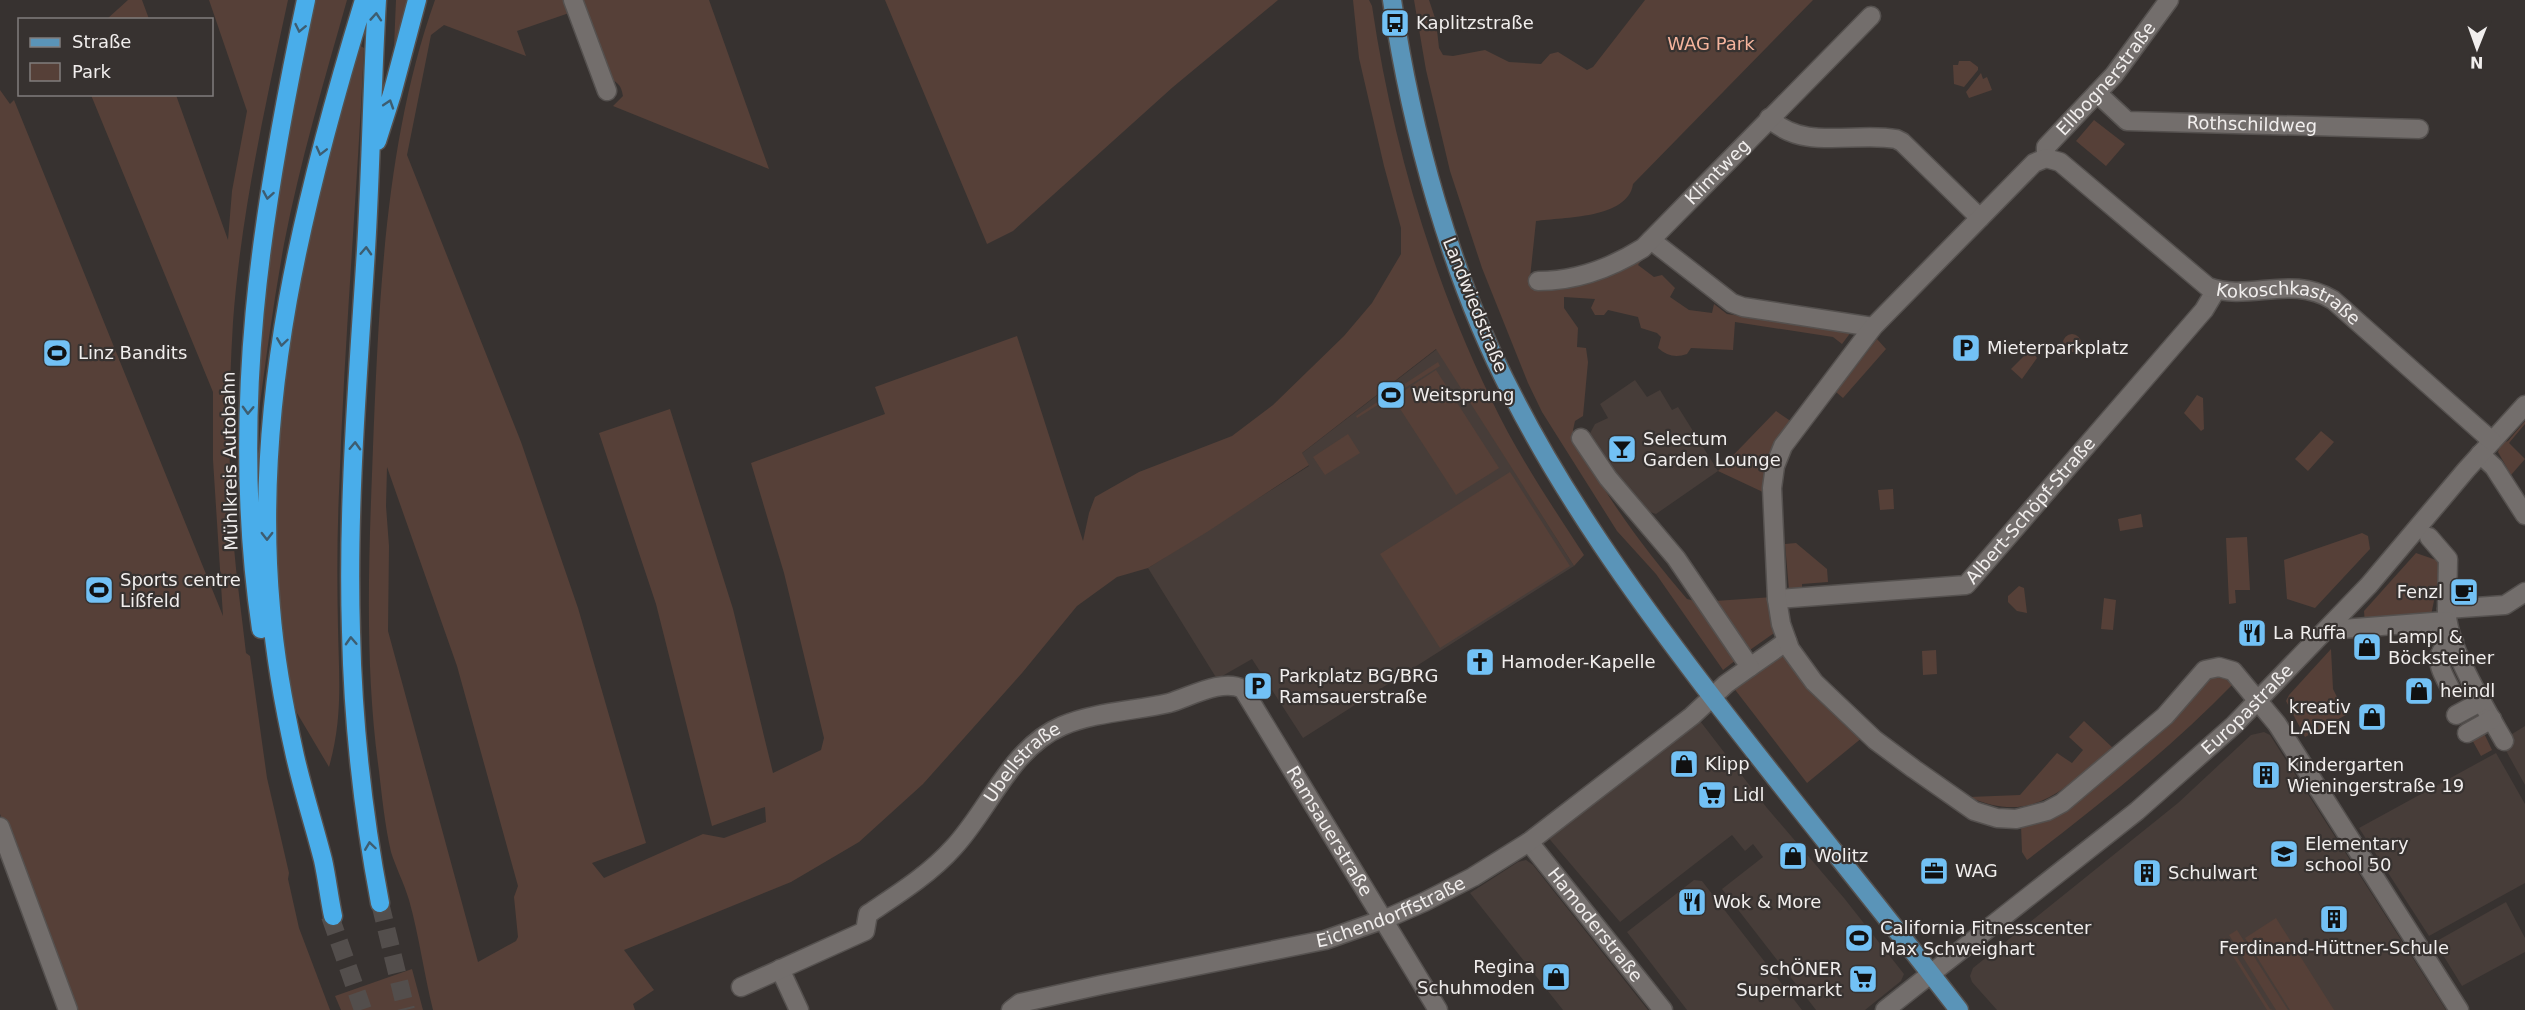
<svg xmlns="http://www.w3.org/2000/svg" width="2525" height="1010" viewBox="0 0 2525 1010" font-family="'DejaVu Sans',sans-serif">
	<rect width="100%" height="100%" fill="#373230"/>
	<!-- built -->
	<path fill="#473d39" d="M1437,349L1574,566L1303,738L1252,659L1217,679L1148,568L1309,466L1301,454Z
		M1635,380L1647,397L1660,390L1672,410L1678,407L1718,471L1656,514L1641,509L1587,439L1595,424L1608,418L1600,404Z
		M1697,717L1767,808L1844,898L1904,974L1901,981L1865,1010H1816L1722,889L1763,857L1753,844L1745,851L1732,835L1620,922L1546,835Z
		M2525,726V785L2504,747L2512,734Z
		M2264,732L2270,735L2446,1010H1997L1972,982L1970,976L1973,968L2178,803L2251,735Z
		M2496,753L2525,804V883L2429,936L2359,828Z
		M1526,860L1533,865L1648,1010H1563L1470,893L1518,862Z
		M1694,880L1702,881L1802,1010H1687L1627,932Z
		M2506,902L2525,938V952L2462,986L2435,942Z"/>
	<!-- green -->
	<path fill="#564038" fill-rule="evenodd" d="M128,0H142L149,19H107Z
		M209,0H288C265,107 241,213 233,322C229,387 228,453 232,517C234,562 241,608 246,653L250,656L267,778L289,873L288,879L299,928L330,1010H72L0,814V90L10,104L14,100L223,616L213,460V392L91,95H176L228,240L232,191L247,111Z
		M316,0H347C324,81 300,162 284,244C273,305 265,365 257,426C256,282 285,140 316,0Z
		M396,0H409L394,47Z
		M435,0H567L572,12L517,31L526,56L444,25L431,35L407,155L521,442L578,608L646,843L592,863L604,878L703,834L724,838L766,822L765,807L712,826L656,604L599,433L670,409L733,609L773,773L821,750L824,738L784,573L751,463L885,414L875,387L1017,336L1083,541L1089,513L1095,497L1139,472L1232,436L1273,405L1344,336L1372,303L1401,254V228L1384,166L1359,58L1353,0H1369L1372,6C1392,141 1431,275 1491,399C1517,454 1551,504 1584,555L1574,566L1436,349L1302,453L1309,465L1207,532L1148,568L1117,577L1077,606L1022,673L923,784L859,842L791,882L624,950L654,990L633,1004L635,1010H433C424,974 419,935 409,900C404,883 396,868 391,852C385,826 382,797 379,771C364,664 369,554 373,447C379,300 385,140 435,0ZM387,467L457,666L518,886L514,897L518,937L516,941L478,962L388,631L389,546L386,506Z
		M580,0H709L769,169L613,106L623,96C621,84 618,84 609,77Z
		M885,0H1278L1173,87L1013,231L987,244Z
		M1414,0H1429L1436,21L1439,48L1443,55L1453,56L1485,50L1509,62L1541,64L1550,54L1558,52L1587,70L1593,67L1645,0H1813L1633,184C1628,219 1563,217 1536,221L1530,278L1644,257L1638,265L1654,277L1662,275L1675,288L1670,297L1689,310L1712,313L1714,304L1727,314L1851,332L1842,344L1833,337L1735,322L1733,350L1691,348L1687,354C1676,358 1667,356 1658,348L1661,337L1657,333L1641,328L1638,317L1608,310L1604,315H1595L1591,308L1595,299L1564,297V308L1578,328L1577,347L1586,348L1588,362L1583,416L1575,421L1573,430C1601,493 1643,547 1687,599L1695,601L1736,660L1723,670L1656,574L1617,531L1542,412L1528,383L1482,268L1450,171L1426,70Z
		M359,45L364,48C357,196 344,344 339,492C337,537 337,583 338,628C339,679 343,717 329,767L297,713L291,693L277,594L274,479L282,381L315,198Z
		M1959,61H1970L1978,67V70L1964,87L1954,84L1953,65H1958Z
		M1981,73L1983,79L1987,77L1992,90L1969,98L1966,92Z
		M2094,120L2125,144L2106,166L2076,141Z
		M2063 343a9 9 0 1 1 18 0a9 9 0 1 1-18 0Z
		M1877,339L1886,349L1843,398L1836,392Z
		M2029,351H2032L2037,358L2022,379L2011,369Z
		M1438,362L1440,366L1357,418L1356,416Z
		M1436,370L1499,468L1456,495L1393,398Z
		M2197,395L2203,398L2204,429L2201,431L2184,413Z
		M1776,411L1792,422L1765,493L1718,471Z
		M2525,421V424L2509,443L2525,459L2511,475L2498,452L2501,443L2508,441Z
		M2321,431L2334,442L2308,471L2295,459Z
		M1348,434L1360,453L1325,475L1313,457Z
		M1510,472L1570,566L1440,648L1380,554Z
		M1893,489L1894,509L1880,510L1878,490Z
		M2141,514L2143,527L2120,531L2118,519Z
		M2362,533L2368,536L2370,549L2315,608L2287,599L2284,560Z
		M2247,537L2250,590H2235L2236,603L2229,604L2226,538Z
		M1796,543L1827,569L1828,582L1802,584V590H1789L1785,544Z
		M2416,553L2442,562L2430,620L2365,624L2364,611Z
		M2019,586L2024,588L2027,613L2017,611L2008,602V596Z
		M1773,597L1777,631L1747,652L1715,601Z
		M2104,598L2116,600L2113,630L2101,629Z
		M2331,649L2333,689L2346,715L2305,737L2286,701L2289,695Z
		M1936,650L1937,674L1923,675L1922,651Z
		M1783,654L1863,737L1807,783L1733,687Z
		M2214,675L2229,678L2233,684C2170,749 2099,805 2027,860L2022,852L2021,825L2171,722L2208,679Z
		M2084,721L2113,748C2065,787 2035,826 1969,797L2020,795L2057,753L2072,763L2083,750L2069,737Z
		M2482,729L2492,750L2481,756L2470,736Z
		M2276,918L2334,1010H2290L2245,938Z
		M2237,930L2288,1010H2276L2229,935Z
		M2225,938L2270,1009L2273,1010H2267L2222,939Z
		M412,969L423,1010H341L335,996Z"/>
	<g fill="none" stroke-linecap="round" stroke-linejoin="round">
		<!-- highway-tunnel -->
		<path stroke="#534e4c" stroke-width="18" stroke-dasharray="18 9" stroke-linecap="butt" d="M380,903L406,1010
			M330,916L363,1010"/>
		<!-- minor casing -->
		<g stroke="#55514f" stroke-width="21">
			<g id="minor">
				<path d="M573,0L607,91"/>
				<path id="s1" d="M2097,93L2127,121L2419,129"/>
				<path d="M1769,118C1804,152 1855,131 1896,139L1902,142L1980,218"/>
				<path id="s2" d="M2046,158V147L2114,75L2169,0"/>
				<path d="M1651,240L1732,303L1743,307L1873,327"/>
				<path id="s3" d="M1538,281C1577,281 1611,268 1643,248L1871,16"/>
				<path d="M2480,454L2494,467L2525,515"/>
				<path d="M2429,537L2448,559L2447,609L2505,605L2525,592"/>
				<path id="s4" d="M1777,599L1966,585L2204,310L2216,290"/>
				<path d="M2447,609C2444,641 2487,711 2504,741"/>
				<path d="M2342,629L2446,621"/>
				<path d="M1750,667L1787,641"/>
				<path d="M2450,688C2440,668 2430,654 2454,641"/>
				<path d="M2456,715L2482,701"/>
				<path d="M2467,733L2492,719"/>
				<path d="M0,827L68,1010"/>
				<path id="s5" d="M1529,842L1663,1010"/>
				<path d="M780,969L799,1010"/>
				<path id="s6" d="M741,987L865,931L868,914C898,894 930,874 954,847C990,808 1011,748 1062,726C1095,712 1134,711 1169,703C1190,697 1222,678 1243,689L1438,1010"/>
				<path id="s7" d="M1011,1010L1020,1003L1101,985L1325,940L1390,917L1424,902L1473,877L1529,842L1692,716L1726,684L1750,667L1676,558L1608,478L1581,438"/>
				<path id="s8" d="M1885,1010L2137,811L2234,725L2369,585L2466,470L2525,405"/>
				<path id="s9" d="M2459,1010L2277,724L2233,671L2219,667L2205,670L2165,716L2062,803L2047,811L2016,819L1997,818L1974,811L1914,769L1875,740L1814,682L1790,649L1781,624L1777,599L1772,488L1775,466L1783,446L1873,327L2034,163L2046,158L2060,162L2208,287C2250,302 2291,274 2333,300L2492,441"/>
			</g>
		</g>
		<!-- major casing -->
		<g stroke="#55514f" stroke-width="21">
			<path id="major" d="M1392,0C1411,130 1451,277 1512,394C1565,498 1633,593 1703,685C1787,795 1875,901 1959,1010"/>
		</g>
		<!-- highway casing -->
		<g stroke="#55514f" stroke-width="21">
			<path id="highway" d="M377,0C372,83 371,167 366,250C358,377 347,505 351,632C353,723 363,814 380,903
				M377,141L392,94L417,0
				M261,629C229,413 261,211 306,0
				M333,916C329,897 327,878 323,860C314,825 303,791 295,756C284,707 275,658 271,608C252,402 304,196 364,0"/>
		</g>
		<!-- minor -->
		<use href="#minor" stroke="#736e6c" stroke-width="18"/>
		<!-- major -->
		<use href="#major" stroke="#5a94b8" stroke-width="18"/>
		<!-- highway -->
		<use href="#highway" stroke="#49adea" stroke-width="18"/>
	</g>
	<!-- one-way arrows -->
	<defs><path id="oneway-chevron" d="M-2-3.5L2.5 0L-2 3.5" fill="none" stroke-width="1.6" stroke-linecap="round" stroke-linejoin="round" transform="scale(1.5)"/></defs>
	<g stroke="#3d5d71">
		<use href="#oneway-chevron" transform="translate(376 17) rotate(-86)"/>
		<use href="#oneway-chevron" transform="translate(300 28) rotate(102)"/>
		<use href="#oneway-chevron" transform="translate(389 104) rotate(-72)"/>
		<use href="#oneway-chevron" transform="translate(321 151) rotate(104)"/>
		<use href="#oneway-chevron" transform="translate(268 195) rotate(100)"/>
		<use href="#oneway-chevron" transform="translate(366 251) rotate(-87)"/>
		<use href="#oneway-chevron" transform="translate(282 342) rotate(98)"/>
		<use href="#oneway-chevron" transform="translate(248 410) rotate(92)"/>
		<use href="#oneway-chevron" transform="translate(355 446) rotate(-88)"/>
		<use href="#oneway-chevron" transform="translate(267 536) rotate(90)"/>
		<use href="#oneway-chevron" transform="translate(351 641) rotate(-93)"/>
		<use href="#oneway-chevron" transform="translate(370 846) rotate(-98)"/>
	</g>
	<!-- icons -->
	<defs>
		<g id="bus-square" transform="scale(1.5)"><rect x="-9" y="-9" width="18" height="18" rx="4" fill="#72c1f5" stroke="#373230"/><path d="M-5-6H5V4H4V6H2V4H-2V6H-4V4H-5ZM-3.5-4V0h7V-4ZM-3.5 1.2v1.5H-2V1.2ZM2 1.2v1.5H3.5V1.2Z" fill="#111"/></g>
		<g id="parking-square" transform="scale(1.5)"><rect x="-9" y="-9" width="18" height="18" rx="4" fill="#72c1f5" stroke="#373230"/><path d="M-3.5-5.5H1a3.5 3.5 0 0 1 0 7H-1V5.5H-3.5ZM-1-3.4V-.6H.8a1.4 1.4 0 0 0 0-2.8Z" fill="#111"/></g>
		<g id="stadium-square" transform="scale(1.5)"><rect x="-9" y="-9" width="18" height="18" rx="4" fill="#72c1f5" stroke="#373230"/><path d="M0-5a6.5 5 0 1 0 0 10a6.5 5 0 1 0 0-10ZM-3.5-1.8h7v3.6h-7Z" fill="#111"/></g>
		<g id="bar-square" transform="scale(1.5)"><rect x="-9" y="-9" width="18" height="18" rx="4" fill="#72c1f5" stroke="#373230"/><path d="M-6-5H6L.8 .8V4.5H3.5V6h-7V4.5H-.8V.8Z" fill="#111"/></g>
		<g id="cafe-square" transform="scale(1.5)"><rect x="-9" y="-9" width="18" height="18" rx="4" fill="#72c1f5" stroke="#373230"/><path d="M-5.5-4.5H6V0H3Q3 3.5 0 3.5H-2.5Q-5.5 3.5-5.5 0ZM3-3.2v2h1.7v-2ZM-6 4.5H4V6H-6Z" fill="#111"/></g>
		<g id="restaurant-square" transform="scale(1.5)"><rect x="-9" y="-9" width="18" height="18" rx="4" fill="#72c1f5" stroke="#373230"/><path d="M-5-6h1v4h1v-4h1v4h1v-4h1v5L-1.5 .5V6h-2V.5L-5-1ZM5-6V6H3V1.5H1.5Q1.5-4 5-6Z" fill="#111"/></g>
		<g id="shop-square" transform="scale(1.5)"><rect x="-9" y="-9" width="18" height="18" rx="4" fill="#72c1f5" stroke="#373230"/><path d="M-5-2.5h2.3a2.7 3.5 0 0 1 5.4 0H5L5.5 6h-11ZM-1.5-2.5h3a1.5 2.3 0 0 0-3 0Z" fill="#111"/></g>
		<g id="church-square" transform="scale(1.5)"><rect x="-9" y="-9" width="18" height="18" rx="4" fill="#72c1f5" stroke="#373230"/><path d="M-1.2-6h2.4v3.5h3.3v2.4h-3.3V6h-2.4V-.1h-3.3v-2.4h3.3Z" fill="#111"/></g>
		<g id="building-square" transform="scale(1.5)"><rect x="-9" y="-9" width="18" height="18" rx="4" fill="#72c1f5" stroke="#373230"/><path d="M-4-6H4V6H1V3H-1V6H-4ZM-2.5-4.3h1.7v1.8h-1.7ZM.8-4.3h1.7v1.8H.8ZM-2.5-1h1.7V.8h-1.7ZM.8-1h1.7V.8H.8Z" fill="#111"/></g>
		<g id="supermarket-square" transform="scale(1.5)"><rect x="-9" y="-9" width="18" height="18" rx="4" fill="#72c1f5" stroke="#373230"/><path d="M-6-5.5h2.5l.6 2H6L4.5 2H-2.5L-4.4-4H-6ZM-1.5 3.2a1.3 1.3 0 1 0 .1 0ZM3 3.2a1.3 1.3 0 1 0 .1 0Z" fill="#111"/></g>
		<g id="school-square" transform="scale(1.5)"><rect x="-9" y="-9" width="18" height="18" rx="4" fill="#72c1f5" stroke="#373230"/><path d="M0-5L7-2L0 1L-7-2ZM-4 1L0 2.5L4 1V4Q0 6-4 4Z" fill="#111"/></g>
		<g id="office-square" transform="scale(1.5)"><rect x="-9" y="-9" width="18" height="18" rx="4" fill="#72c1f5" stroke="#373230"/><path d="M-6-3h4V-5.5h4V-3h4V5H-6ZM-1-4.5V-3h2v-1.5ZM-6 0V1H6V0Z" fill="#111"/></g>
	</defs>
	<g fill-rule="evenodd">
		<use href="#bus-square" x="1395" y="23"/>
		<use href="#parking-square" x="1966" y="348"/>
		<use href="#stadium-square" x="57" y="353"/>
		<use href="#stadium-square" x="1391" y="395"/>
		<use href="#bar-square" x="1622" y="449"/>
		<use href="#stadium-square" x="99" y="590"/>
		<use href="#cafe-square" x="2464" y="592"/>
		<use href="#restaurant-square" x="2252" y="633"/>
		<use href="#shop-square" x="2367" y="647"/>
		<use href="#church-square" x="1480" y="662"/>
		<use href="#parking-square" x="1258" y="686"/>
		<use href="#shop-square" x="2419" y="691"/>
		<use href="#shop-square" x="2372" y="717"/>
		<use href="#shop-square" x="1684" y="764"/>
		<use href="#building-square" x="2266" y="775"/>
		<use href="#supermarket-square" x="1712" y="795"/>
		<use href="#school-square" x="2284" y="854"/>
		<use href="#shop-square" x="1793" y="856"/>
		<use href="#office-square" x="1934" y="871"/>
		<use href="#building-square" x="2147" y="873"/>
		<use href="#restaurant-square" x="1692" y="902"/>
		<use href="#building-square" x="2334" y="919"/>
		<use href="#stadium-square" x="1859" y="938"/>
		<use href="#shop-square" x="1556" y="977"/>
		<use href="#supermarket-square" x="1863" y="979"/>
	</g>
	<g text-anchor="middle" stroke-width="4.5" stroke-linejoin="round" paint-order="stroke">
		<!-- poi labels -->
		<g font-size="18" fill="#f1eeed" stroke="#373230" text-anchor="start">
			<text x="1416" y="29">Kaplitzstraße</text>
			<text x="1987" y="354">Mieterparkplatz</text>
			<text x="78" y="359">Linz Bandits</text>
			<text x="1412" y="401">Weitsprung</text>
			<text x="1643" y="445">Selectum<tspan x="1643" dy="21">Garden Lounge</tspan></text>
			<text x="120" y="586">Sports centre<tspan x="120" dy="21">Lißfeld</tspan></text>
			<text x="2443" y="598" text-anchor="end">Fenzl</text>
			<text x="2273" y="639">La Ruffa</text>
			<text x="2388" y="643">Lampl &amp;<tspan x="2388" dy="21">Böcksteiner</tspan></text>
			<text x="1501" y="668">Hamoder-Kapelle</text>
			<text x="1279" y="682">Parkplatz BG/BRG<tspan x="1279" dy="21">Ramsauerstraße</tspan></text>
			<text x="2440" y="697">heindl</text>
			<text x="2351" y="713" text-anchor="end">kreativ<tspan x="2351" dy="21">LADEN</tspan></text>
			<text x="1705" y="770">Klipp</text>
			<text x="2287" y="771">Kindergarten<tspan x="2287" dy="21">Wieningerstraße 19</tspan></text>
			<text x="1733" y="801">Lidl</text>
			<text x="2305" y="850">Elementary<tspan x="2305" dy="21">school 50</tspan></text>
			<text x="1814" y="862">Wolitz</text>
			<text x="1955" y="877">WAG</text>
			<text x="2168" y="879">Schulwart</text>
			<text x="1713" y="908">Wok &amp; More</text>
			<text x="1880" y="934">California Fitnesscenter<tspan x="1880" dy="21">Max Schweighart</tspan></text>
			<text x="2334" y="954" text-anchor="middle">Ferdinand-Hüttner-Schule</text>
			<text x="1535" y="973" text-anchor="end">Regina<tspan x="1535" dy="21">Schuhmoden</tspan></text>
			<text x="1842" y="975" text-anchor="end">schÖNER<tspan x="1842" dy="21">Supermarkt</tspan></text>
		</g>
		<!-- park labels -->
		<g font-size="18" fill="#f5b49d" stroke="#373230">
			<text x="1711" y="50">WAG Park</text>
		</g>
		<!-- street labels -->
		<g font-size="18" fill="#f1eeed" stroke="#373230">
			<text dy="6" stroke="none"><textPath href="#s2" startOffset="102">Ellbognerstraße</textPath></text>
			<text dy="6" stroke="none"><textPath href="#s1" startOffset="166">Rothschildweg</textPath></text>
			<text dy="6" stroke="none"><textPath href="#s3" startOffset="218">Klimtweg</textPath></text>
			<text transform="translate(1475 305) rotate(68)" y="6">Landwiedstraße</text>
			<text dy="6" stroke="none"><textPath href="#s9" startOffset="1863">Kokoschkastraße</textPath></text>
			<text transform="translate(230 461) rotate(-91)" y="6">Mühlkreis Autobahn</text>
			<text dy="6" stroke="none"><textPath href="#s4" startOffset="288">Albert-Schöpf-Straße</textPath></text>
			<text dy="6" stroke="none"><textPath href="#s8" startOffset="471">Europastraße</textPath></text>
			<text dy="6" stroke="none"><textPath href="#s6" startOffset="372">Ubellstraße</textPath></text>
			<text dy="6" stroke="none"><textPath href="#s6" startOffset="780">Ramsauerstraße</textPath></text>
			<text dy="6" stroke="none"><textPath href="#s7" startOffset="394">Eichendorffstraße</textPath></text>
			<text dy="6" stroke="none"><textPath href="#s5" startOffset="106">Hamoderstraße</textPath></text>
		</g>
	</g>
	<!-- legend -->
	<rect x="18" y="18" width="195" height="78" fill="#373230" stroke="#817d7c" stroke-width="1.5"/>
	<rect x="30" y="38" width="30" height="9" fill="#5a94b8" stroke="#817d7c" stroke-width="1.5"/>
	<text x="72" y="48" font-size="18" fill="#f1eeed">Straße</text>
	<rect x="30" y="63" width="30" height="18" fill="#564038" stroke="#817d7c" stroke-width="1.5"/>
	<text x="72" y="78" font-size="18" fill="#f1eeed">Park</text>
	<!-- north arrow -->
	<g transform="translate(2477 48) rotate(181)" stroke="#373230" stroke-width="4.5" paint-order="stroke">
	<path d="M0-4.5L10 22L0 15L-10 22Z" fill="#f1eeed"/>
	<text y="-9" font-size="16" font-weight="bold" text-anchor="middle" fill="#f1eeed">N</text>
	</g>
</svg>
